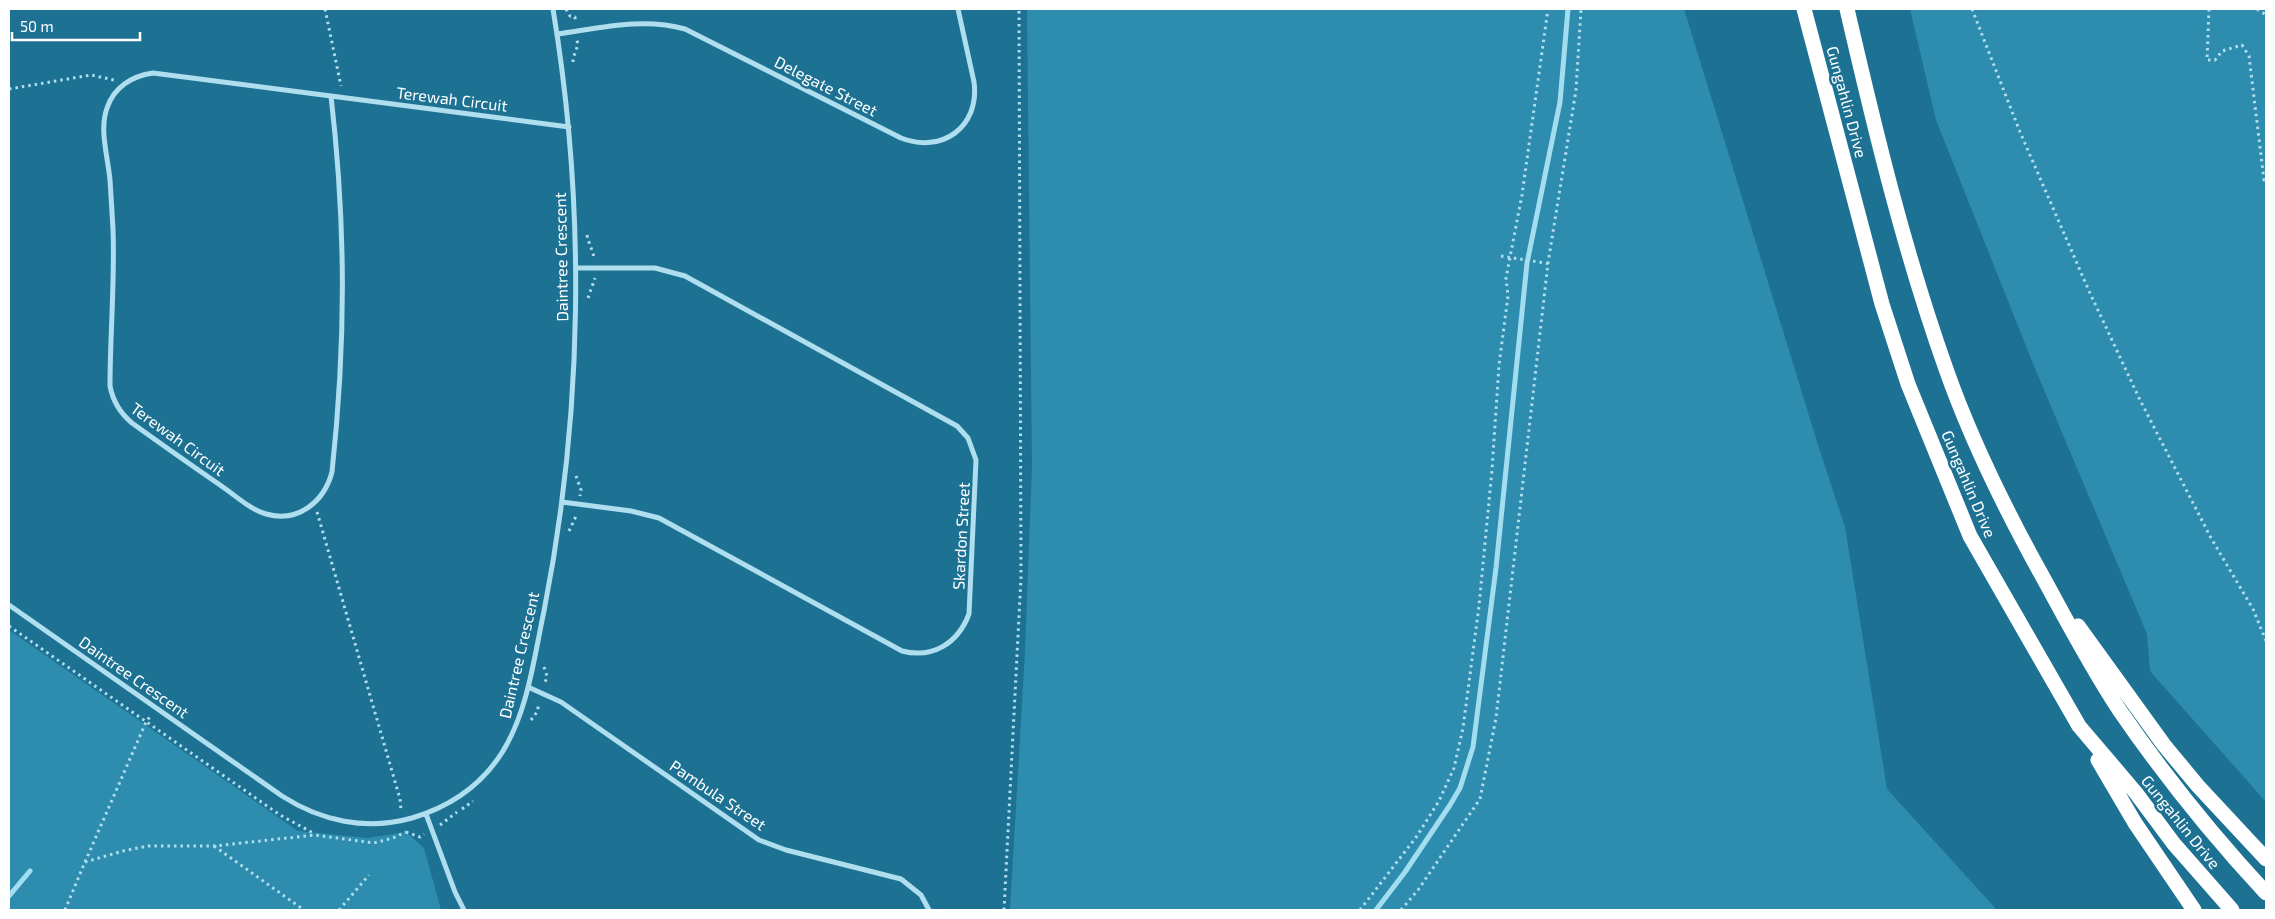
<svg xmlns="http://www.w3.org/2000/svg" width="2275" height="919" viewBox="0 0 2275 919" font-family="'Exo 2',sans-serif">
	<rect width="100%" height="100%" fill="#1d7293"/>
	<!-- green -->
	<path fill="#2e8daf" d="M1027,9H1684L1818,445L1845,527L1887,789L1997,910H1010L1025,652L1032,465Z
		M1910,9H2266V802L2150,671L2147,634L2034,366L1936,120Z
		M9,630L298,831L367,838L406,832L424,848L441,910H9Z"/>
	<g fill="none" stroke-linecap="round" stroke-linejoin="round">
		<!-- stream -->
		<path stroke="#a3ddf0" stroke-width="5" d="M9,896L30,871
			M1376,910L1405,872L1450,805L1460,788L1473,747L1496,568L1527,263L1560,102L1568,9"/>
		<!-- path -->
		<path stroke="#afdeee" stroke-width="3" stroke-dasharray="2.5 4" stroke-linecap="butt" d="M325,9L341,86
			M566,9L570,16L575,17V21
			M1972,9L2020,132L2089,291L2140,400L2211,538L2253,609L2266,641
			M2209,9L2207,60H2215L2222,51L2242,45L2249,56L2264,180H2266
			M2257,9L2266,15
			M573,62C573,54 579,48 577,40
			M9,89L91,75L114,80
			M587,235C589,245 594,252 594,260
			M1501,256L1551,264
			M588,298L595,278
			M576,476L581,490L580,496
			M317,512L400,799L401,811
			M569,531L577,514
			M9,626L280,815L315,834
			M544,667L547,676L545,683
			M531,720L537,712L539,704
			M462,809L473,801
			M440,825L457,812
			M406,832L420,837L424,834
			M214,846L304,910
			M85,862L146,722L151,715
			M65,910L85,862L123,851L148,846H214L315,835L374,843L393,838L406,832
			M339,910L369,875
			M1004,910L1021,577L1019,9
			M1360,910L1417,836L1439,801L1454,768L1463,728L1479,606L1492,470L1499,365L1508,296L1506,278L1522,195L1548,9
			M1401,910L1418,890L1480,799L1496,718L1548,263L1576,90L1581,9"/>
		<!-- street -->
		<path stroke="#afdeee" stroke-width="5" d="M557,34C600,28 643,17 685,29L901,138C942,154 980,127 974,82L958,9
			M331,96L153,73C132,76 114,87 107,108C99,130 108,157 110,180C111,196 112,213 113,229C115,282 110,334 110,386C113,402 120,413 132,423C161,444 191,465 220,485C235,495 249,509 266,514C298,523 324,502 332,472C346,342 346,226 331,96L569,127
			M562,502L631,511L659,518L902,651C933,659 958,643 969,614L976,460L968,438L957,426L685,276L655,268H576
			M9,605L282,796C321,821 366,831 412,818C449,807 482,785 503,751C528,710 534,658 544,611C583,413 586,208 553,9
			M528,687L561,702L759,840L786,850L901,879L921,895L929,910
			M426,814L455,892L464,910"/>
		<!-- highway -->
		<path stroke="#fff" stroke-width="15" d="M1804,9L1882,304L1908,384L1970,536L2079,726L2136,793L2174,844L2232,910
			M1847,9C1875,130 1904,251 1946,369C1972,443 2007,513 2045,581C2069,625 2092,669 2120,711C2164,775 2213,836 2266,893
			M2078,626L2164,745L2198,786L2266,859
			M2098,760L2135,823L2194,910"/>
	</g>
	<g text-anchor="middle" stroke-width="5" stroke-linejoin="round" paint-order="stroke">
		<!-- street labels -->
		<g font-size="16" fill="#fff" stroke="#1d7293">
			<text transform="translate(826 86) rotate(27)" y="6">Delegate Street</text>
			<text transform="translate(452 99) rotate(7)" y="6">Terewah Circuit</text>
			<text transform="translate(1847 102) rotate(75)" y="6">Gungahlin Drive</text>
			<text transform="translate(561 257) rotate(-91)" y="6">Daintree Crescent</text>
			<text transform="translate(178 439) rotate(36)" y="6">Terewah Circuit</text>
			<text transform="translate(1969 484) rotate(67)" y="6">Gungahlin Drive</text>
			<text transform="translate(961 536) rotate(-87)" y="6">Skardon Street</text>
			<text transform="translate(519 655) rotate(-77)" y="6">Daintree Crescent</text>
			<text transform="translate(134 677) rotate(35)" y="6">Daintree Crescent</text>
			<text transform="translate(718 795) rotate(34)" y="6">Pambula Street</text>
			<text transform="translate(2181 822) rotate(51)" y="6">Gungahlin Drive</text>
		</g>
	</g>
	<!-- border -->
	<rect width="2275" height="919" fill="none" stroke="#ffffff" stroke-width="20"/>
	<!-- scale -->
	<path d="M12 32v8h128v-8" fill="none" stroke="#ffffff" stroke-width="2.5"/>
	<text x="20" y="32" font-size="15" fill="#ffffff" stroke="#1d7293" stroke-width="4" paint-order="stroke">50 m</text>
</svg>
